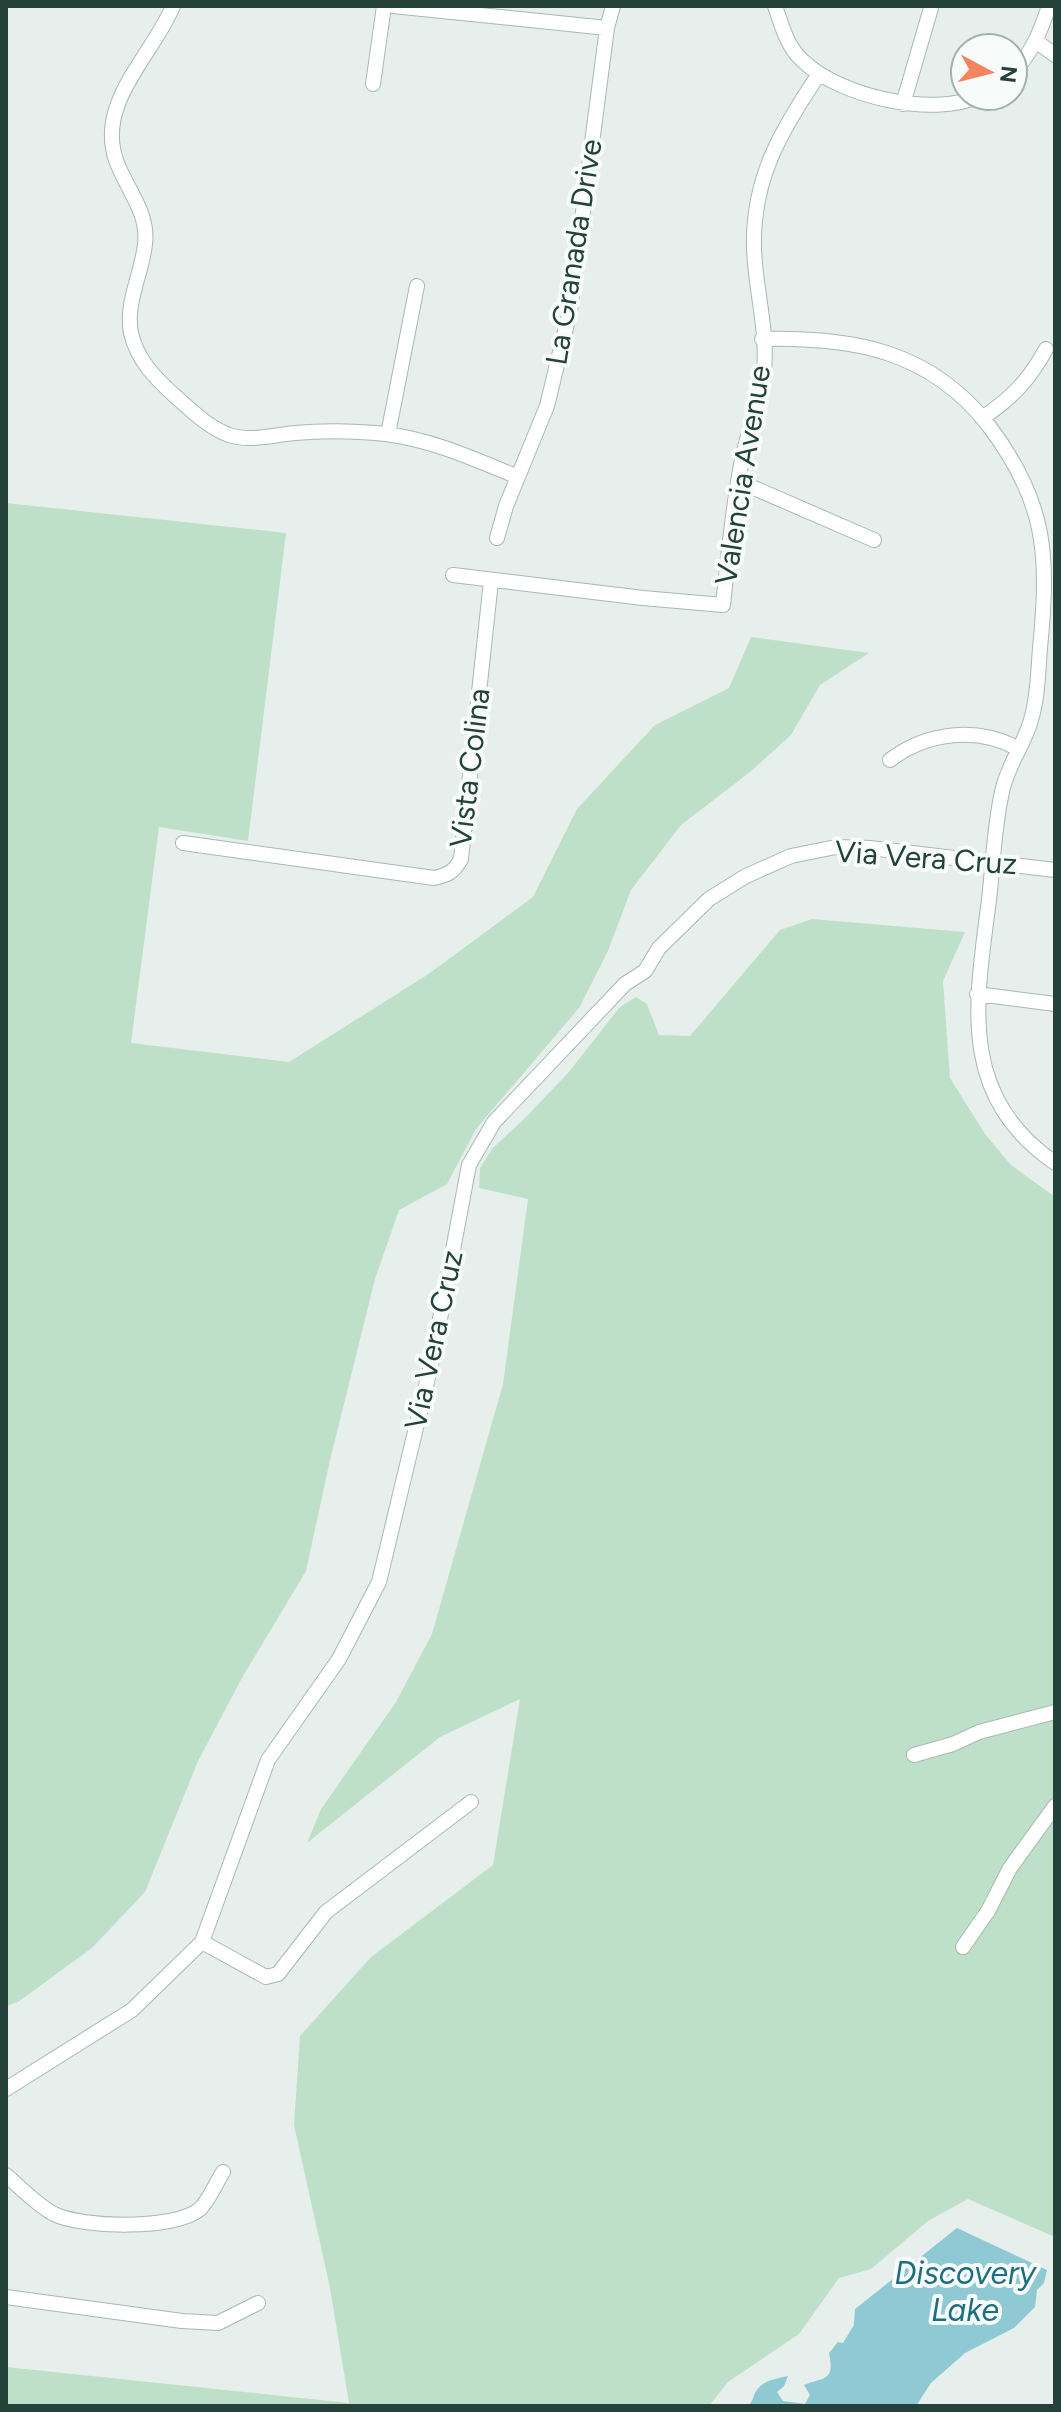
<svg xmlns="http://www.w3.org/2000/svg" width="1061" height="2412" viewBox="0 0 1061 2412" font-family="Figtree,sans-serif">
	<rect width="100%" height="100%" fill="#e6efeb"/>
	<!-- green -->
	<path fill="#bfe0c8" d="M6,503L286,533L248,841L159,827L131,1043L289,1062L427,975L533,897L577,809L655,725L729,688L751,637L869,653L820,685L791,735L750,772L681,825L631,890L608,951L579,1008L476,1129L447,1184L399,1210L375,1279L330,1460L306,1571L243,1676L198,1761L145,1892L92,1948L18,2002L6,2006Z
		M812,919L965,932L943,981L950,1078L985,1134L1011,1165L1055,1197V2237L968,2199L928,2221L871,2269L839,2278L799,2334L728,2382L709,2406H6V2367L349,2403L330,2288L294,2125L300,2036L371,1957L493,1865L520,1699L440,1737L307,1843L321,1809L396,1702L432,1634L503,1384L528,1199L479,1188L480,1168L492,1149L526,1117L568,1073L620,1007L636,997L647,1004L659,1035L690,1036L780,930Z"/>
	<!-- water -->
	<path fill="#8ec9d4" d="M957,2228L1047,2270L1044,2283L1037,2290L1035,2307L1014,2328L965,2353L931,2383L916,2406H748C752,2402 753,2398 755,2393C761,2381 775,2379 788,2376L784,2386L777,2392L783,2401L805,2404L810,2395L804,2385C824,2377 835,2382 829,2353L838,2342L843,2343L854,2325L855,2309Z"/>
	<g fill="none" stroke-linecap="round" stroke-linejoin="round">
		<!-- minor casing -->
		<g stroke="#a8b8b2" stroke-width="16">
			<path id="minor" d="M173,6C153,55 96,102 116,160C126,189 149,212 145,244C142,274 125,303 131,333C137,360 156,379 175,396C192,411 208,427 229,435C250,442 274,435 295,433C326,430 356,431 386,434C433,440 474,459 518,477
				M393,6L607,28
				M775,6C782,26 787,47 803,61C839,96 933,118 979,96
				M1037,42L1055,55
				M1013,72C1033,52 1040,32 1049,6
				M373,84L384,6
				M903,104L931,8
				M762,339C853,337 930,350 989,426C1047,503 1049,556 1040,648C1038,672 1038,697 1031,720C1024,745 1007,766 1002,792C994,827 993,865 989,900C976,1002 957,1095 1055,1163
				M982,418C1011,399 1030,379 1046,349
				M388,434L417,286
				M738,481L874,540
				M497,538L506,506L547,406L570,311L607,28L613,6
				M453,575L643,598L723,605C728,559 732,511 741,465C747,433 760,403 764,370C768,330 755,288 754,248C752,178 782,129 819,74
				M890,760C927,732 977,726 1019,749
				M183,843L434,878C448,875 454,872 461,859L491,581
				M977,994L1055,1004
				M914,1755L953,1744L979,1732L1055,1712
				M202,1942L266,1977L278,1974L326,1912L471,1802
				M963,1947L988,1911L1010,1868L1055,1806
				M6,2089L132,2010L202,1942L268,1760L339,1659L379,1582L432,1361L469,1165L494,1122L625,984L645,971L659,948L709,899L746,876L791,856L836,847L870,848L1055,870
				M6,2175C21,2188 37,2205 54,2214C82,2228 176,2230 200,2209C209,2200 216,2183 223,2172
				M6,2297L182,2321L218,2323L258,2303"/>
		</g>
		<!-- minor -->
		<use href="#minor" stroke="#fff" stroke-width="14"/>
	</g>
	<g text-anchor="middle" stroke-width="8" stroke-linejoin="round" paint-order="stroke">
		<!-- street labels -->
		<g font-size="30" fill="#24423a" stroke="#f7fbf9">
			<text transform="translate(574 252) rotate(-81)" y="10">La Granada Drive</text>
			<text transform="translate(743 475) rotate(-81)" y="10">Valencia Avenue</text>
			<text transform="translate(470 768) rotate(-83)" y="10">Vista Colina</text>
			<text transform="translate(926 858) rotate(4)" y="10">Via Vera Cruz</text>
			<text transform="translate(434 1340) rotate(-78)" y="10">Via Vera Cruz</text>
		</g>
		<!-- water labels -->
		<g font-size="32" font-style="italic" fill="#1c6f80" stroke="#f7fbf9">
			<text x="965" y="2284">Discovery<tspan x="965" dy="37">Lake</tspan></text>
		</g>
	</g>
	<!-- border -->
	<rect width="1061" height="2412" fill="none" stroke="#24423a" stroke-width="16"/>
	<!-- north arrow -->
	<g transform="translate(989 72) rotate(97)"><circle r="38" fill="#f7fbf9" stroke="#a3b1ad" stroke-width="2"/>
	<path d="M0-6L14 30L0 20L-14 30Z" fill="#f4845f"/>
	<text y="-12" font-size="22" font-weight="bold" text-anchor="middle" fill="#24423a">N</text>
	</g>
</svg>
